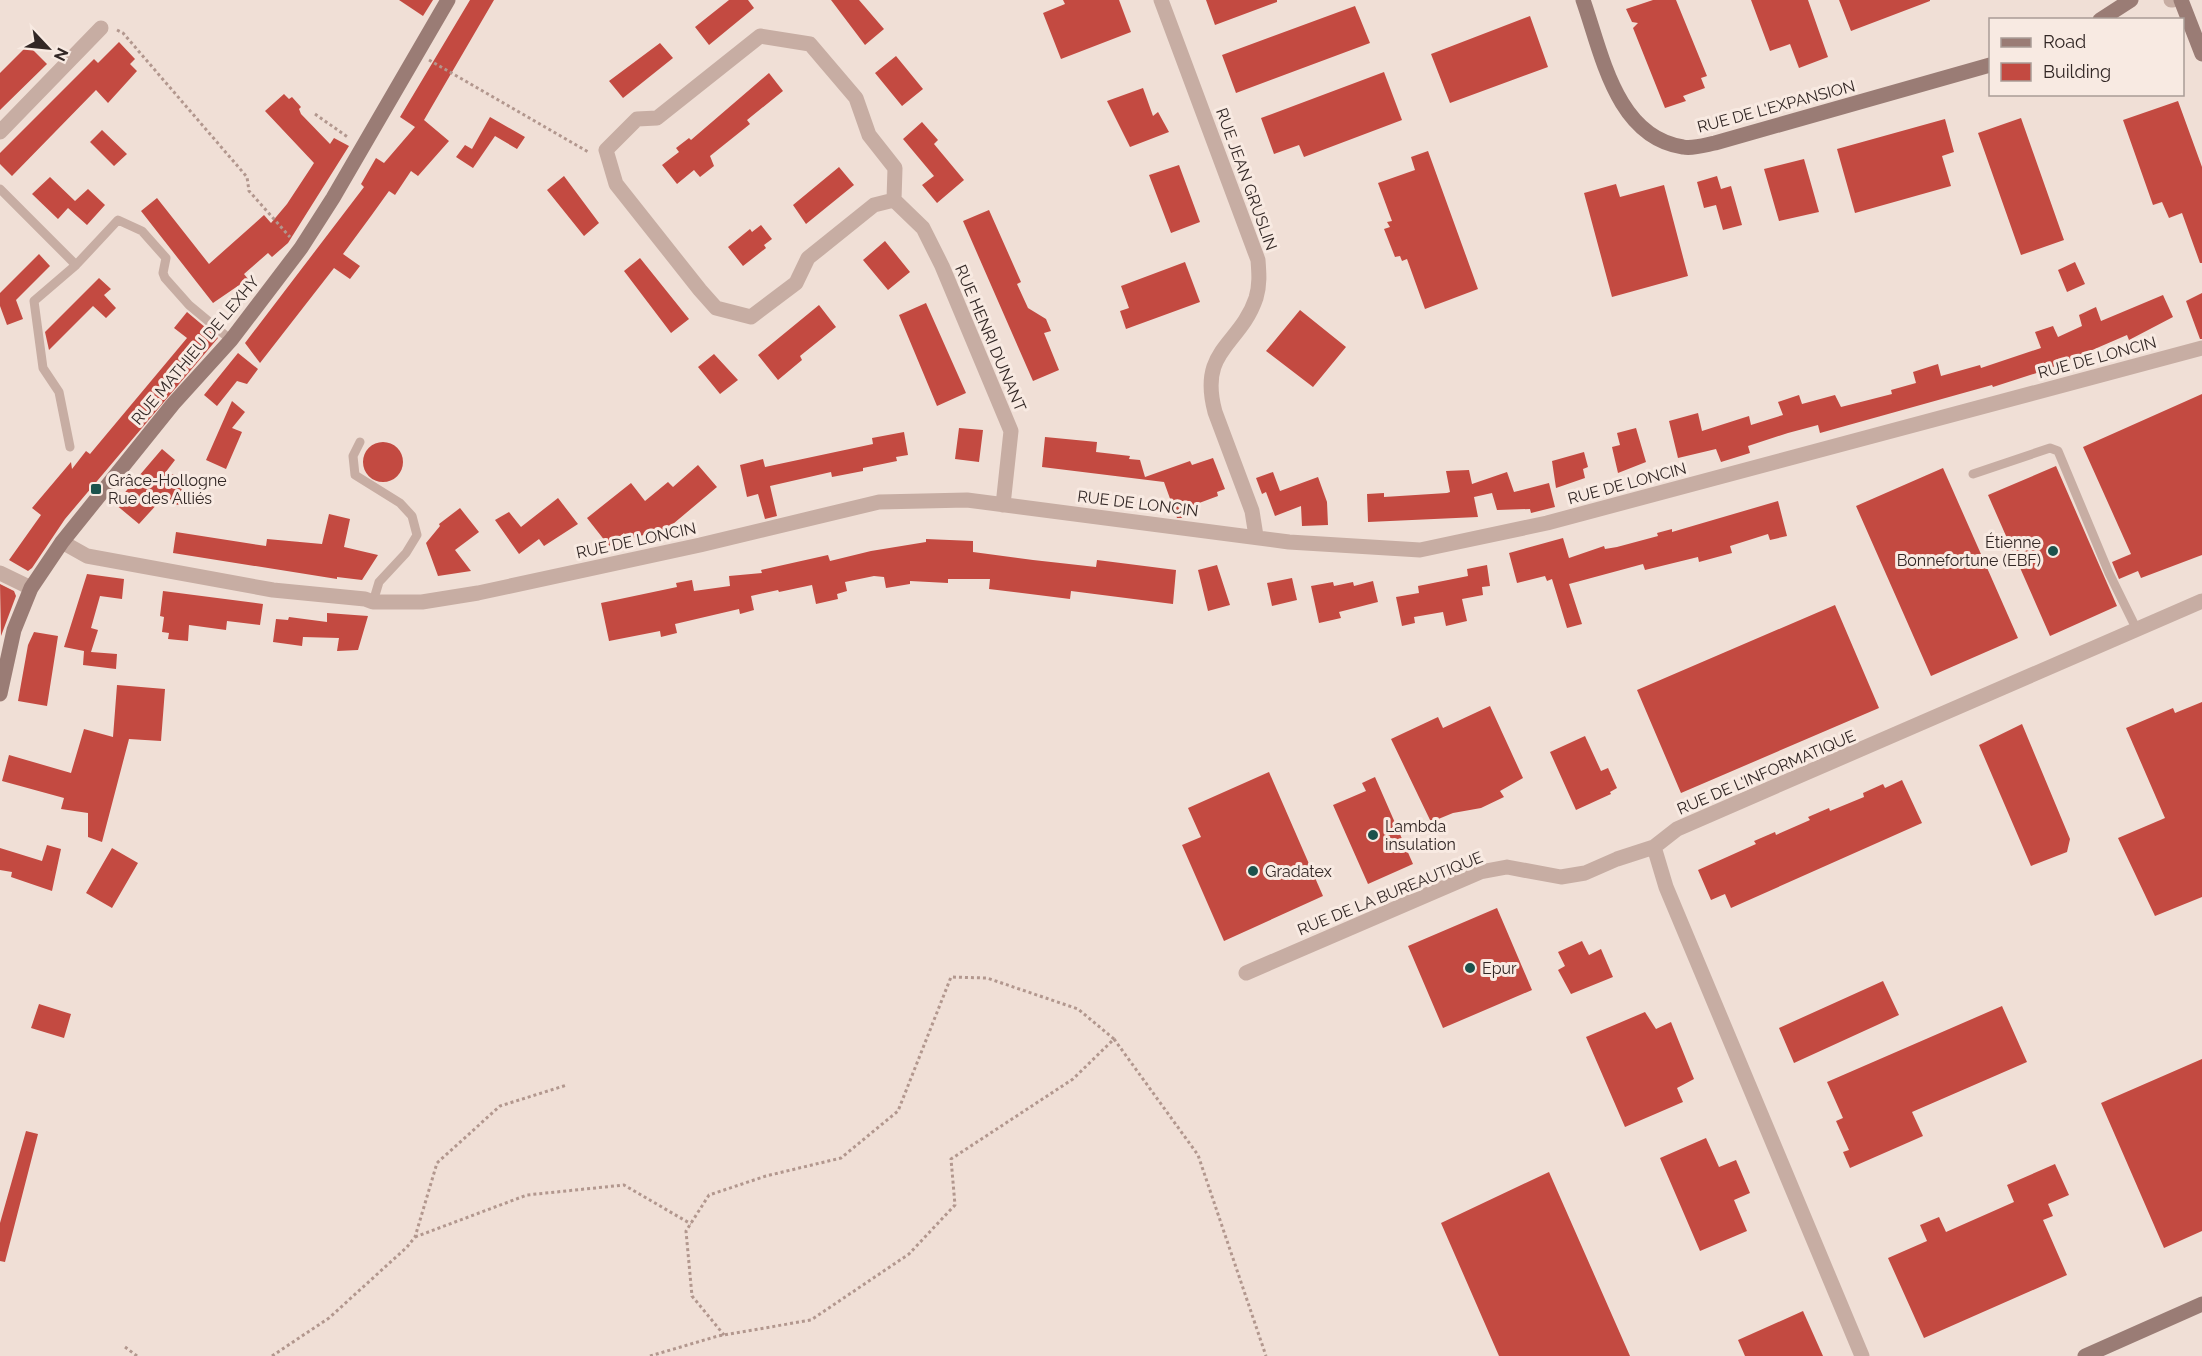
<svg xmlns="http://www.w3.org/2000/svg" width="2202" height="1356" viewBox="0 0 2202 1356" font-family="Raleway,sans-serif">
	<rect width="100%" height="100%" fill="#f0dfd6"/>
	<!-- building -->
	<path fill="#c34a41" d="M399,0H433L423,16Z
		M470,0H494L424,120L449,141L418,176L411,171L395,195L389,191L371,216L343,254L360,266L350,279L334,268L260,363L245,343L364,187L361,184L376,158L384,163L415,127L400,117Z
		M729,0H748L754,8L709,45L695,27Z
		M831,0H859L884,29L865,45Z
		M1063,0H1119L1131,32L1061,59L1043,13L1065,4Z
		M1206,0H1277V2L1215,25Z
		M1653,0H1676L1707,76L1701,78L1705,88L1683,96L1686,101L1665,108L1633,28L1638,23L1632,22L1626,9Z
		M1751,0H1808L1828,57L1799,68L1790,44L1770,51Z
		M1839,0H1930V1L1851,31Z
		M1355,6L1370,43L1236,93L1222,55Z
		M1530,16L1548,67L1450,103L1431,54Z
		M119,42L135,59L130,64L137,71L108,103L96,90L12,176L0,164V153L94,59L98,63Z
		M660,43L673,58L623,98L609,81Z
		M28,45L47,64L0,110V73Z
		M896,56L923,89L902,106L875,73Z
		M1384,72L1402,120L1304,157L1299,145L1274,154L1261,118Z
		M769,73L783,91L747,120L750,124L710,156L714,166L700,177L694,170L677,184L662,165L679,152L676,148L689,138L691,140Z
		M1143,88L1153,116L1158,112L1169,132L1130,147L1107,101Z
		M284,94L289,99L292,97L301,107L299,109L301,114L330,144L334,138L349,146L288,243L272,257L268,253L244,274L248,279L213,303L141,211L157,198L209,264L264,215L271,223L287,204L314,163L265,111Z
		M2178,101L2202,167V263H2200L2182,213L2169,218L2162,202L2153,205L2123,120Z
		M490,117L525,137L517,149L495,136L473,168L456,157L465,145L472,149Z
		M2021,118L2064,240L2021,255L1978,133Z
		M1945,119L1954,152L1942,156L1951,186L1855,213L1837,149Z
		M922,122L938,140L934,144L964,180L937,203L922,185L934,176L903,139Z
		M102,130L127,154L114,166L90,142Z
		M1428,151L1478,289L1425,309L1407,259L1402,261L1400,256L1395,257L1384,229L1390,227L1387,222L1392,221L1378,183L1415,170L1411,157Z
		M1804,159L1819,212L1779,221L1764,169Z
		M1179,165L1200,222L1171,233L1149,175Z
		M839,167L854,185L806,224L793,205Z
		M564,176L599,223L584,236L547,190Z
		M1717,176L1721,189L1731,186L1742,225L1723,230L1716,205L1704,208L1697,182Z
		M50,177L75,201L88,189L105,205L87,225L68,208L58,219L32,194Z
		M1616,184L1620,197L1664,185L1688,276L1612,297L1584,193Z
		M989,210L1021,282L1017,284L1028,308L1046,319L1051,331L1044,333L1059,370L1033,381L963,221Z
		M761,225L772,239L764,245L766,248L743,266L728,247L750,229L752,232Z
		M885,241L910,272L888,290L863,260Z
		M39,254L50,266L16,300L23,319L7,325L0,306V293Z
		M640,258L689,319L671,333L624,271Z
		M1185,262L1200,302L1126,329L1120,311L1129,308L1121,286Z
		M2075,262L2085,284L2067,292L2058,270Z
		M99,278L111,289L104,295L116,308L106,318L93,306L49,350L45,332Z
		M2202,293V339H2200L2186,301Z
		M2163,295L2173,317L2129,340L2127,335L2046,370L1993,387L1992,385L1820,433L1818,425L1788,433L1748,446L1750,453L1721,462L1716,449L1678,458L1669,421L1698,413L1702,431L1749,416L1751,425L1783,415L1778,402L1799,395L1802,404L1835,395L1841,407L1892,394L1891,390L1916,383L1913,372L1938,364L1941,376L1980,365L1981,368L2041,348L2035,332L2053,326L2058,337L2082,326L2079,315L2096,307L2101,321Z
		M926,303L966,393L937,406L899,315Z
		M819,305L836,327L800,356L802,360L778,380L758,355Z
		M1300,310L1346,347L1313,387L1266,351Z
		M187,312L218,338L65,519L32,568L28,571L9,560L41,515L32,508L71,462L72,469L86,451L90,454L187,338L174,328Z
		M238,353L258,369L247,384L237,381L217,406L204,395Z
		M714,354L738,380L720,394L698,367Z
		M2202,394V555L2141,578L2138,571L2119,579L2112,562L2131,554L2083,447Z
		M232,401L245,412L232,428L242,432L226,469L206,460Z
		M959,428L983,430L979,462L955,459Z
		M1636,428L1646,462L1618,473L1612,447L1620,445L1617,433Z
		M904,432L908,455L896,457L897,461L863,468V471L832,477L831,472L770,486L777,516L765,519L758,494L747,497L740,465L763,459L765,467L873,444L872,438Z
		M1045,437L1097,442L1096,452L1130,456L1129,459L1140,460L1145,477L1190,461L1192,465L1213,458L1225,489L1217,492L1218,496L1183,509L1182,518H1177L1164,482L1042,467Z
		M363 462a20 20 0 1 1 40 0a20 20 0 1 1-40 0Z
		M162,449L175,460L165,473L184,476L179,505L159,502L139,524L115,504Z
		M1584,452L1588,467L1583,469L1585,478L1556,488L1552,461Z
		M698,465L717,487L667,529L628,539L624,533L609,546L587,518L631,483L645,501L668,482L673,487Z
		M2056,466L2117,606L2050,636L1988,495Z
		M1943,468L2018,638L1931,676L1856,506Z
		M1469,470L1472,484L1507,472L1514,492L1549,483L1555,507L1531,513L1530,509L1497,510L1492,493L1474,497L1478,517L1368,522L1367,494L1384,493V497L1447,493L1450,492L1446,471Z
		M1273,472L1280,491L1318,477L1327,502L1328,525L1302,526L1301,506L1275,516L1266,492L1262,494L1256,478Z
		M558,498L578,524L544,546L539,539L519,554L495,520L509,512L521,527Z
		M1778,501L1787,536L1770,540L1768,534L1730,546L1732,553L1699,562L1698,557L1645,570L1643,564L1569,584L1582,624L1567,628L1552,579L1547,581L1545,576L1517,583L1509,553L1563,538L1569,558L1604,546L1605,549L1617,547L1658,536L1657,533L1672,529V532Z
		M460,508L479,532L455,550L471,571L438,576L426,543L440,526L439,524Z
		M329,514L350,519L344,547L378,555L362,580L337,577V579L173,553L176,532L266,546L267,539L322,544Z
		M926,539L973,541V552L1033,560L1096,567L1097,560L1176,570L1173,604L1071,591L1070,599L989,589L990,579H948V583L910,581V584L886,588L884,577L874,576L845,582L847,591L837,594L838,599L816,604L812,585L779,592L778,590L751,596L754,610L740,614L739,609L675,624L677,633L661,637L660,631L609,641L601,603L677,587L676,583L692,580L694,591L730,586L729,576L762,573L761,570L828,555L830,561L871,551L926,542Z
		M1217,565L1230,605L1208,611L1198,570Z
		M1487,565L1490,586L1482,587L1483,595L1462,599L1467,621L1446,626L1443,612L1414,617L1415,623L1402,626L1396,597L1419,593L1418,586L1468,576L1467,569Z
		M87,574L124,579L122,599L100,596L91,628L98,630L91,652L117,654L116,669L83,665L84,651L64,647Z
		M1292,578L1297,600L1272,606L1267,583Z
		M1373,581L1378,602L1339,612L1341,618L1319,623L1311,586L1333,582L1334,586L1353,582L1354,586Z
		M0,584L14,591L16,596L1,636Z
		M163,591L263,604L260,625L227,621L226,630L189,625L188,641L168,639L169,633L162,632L164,617L160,616Z
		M1835,605L1879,708L1681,793L1637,690Z
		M327,613L368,616L358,650L337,651L339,638L303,637L302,646L273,642L276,619L288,620L289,617L327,622Z
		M34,632L58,636L47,706L18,701L28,645Z
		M117,685L165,689L161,741L129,739L102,842L88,837V813L61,809L64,798L2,781L9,755L71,773L84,729L113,737Z
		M2202,702V897L2155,916L2118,838L2165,818L2126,728L2173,708L2175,713Z
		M1490,706L1523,778L1500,791L1504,797L1481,808L1453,813L1431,822L1391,739L1438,717L1443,728Z
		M2022,724L2070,839L2067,852L2031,866L1979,745Z
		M1585,736L1601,771L1608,768L1617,788L1610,792L1611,794L1576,810L1550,752Z
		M1269,772L1323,896L1224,941L1182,845L1201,837L1188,808Z
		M1375,777L1413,864L1368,884L1333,805L1366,791L1362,783Z
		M1902,780L1922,823L1731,908L1725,894L1711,900L1698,870L1756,844L1754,841L1775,832L1776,835L1810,820L1808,817L1829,808L1830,811L1864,797L1863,793L1883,784L1885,788Z
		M47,845L61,849L52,891L11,877L12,872L0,870V848L42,861Z
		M112,848L138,863L112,908L86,893Z
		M1497,908L1532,990L1443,1028L1408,946Z
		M1582,941L1589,955L1601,949L1613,977L1571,994L1558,970L1565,966L1558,952Z
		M1883,981L1899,1015L1794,1063L1779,1028Z
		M39,1004L71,1014L64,1038L31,1028Z
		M2002,1006L2027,1062L1912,1112L1923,1136L1850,1168L1843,1152L1849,1150L1836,1121L1843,1118L1827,1082Z
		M1645,1012L1656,1029L1671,1022L1694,1079L1677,1088L1683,1102L1625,1127L1586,1037Z
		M2202,1059V1231L2164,1248L2101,1103Z
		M26,1131L38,1134L5,1262L0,1261V1223Z
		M1706,1138L1719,1167L1736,1160L1750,1193L1734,1200L1747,1231L1700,1251L1660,1158Z
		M2055,1164L2069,1195L2048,1204L2053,1216L2043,1220L2067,1275L1924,1338L1888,1258L1927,1241L1920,1225L1939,1217L1946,1232L2014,1202L2007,1185Z
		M1549,1172L1630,1356H1499L1441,1223Z
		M1803,1311L1823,1356H1745L1738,1340Z"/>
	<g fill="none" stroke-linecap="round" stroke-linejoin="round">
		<!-- path -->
		<path stroke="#b2978e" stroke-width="3" stroke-dasharray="3 3" stroke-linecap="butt" d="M117,30L123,33L247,177L249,191L290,237
			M429,60L590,153
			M315,114L349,138
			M1114,1039L1198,1155L1266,1356
			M415,1237L527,1195L624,1185L691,1224
			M125,1347L137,1356
			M272,1356L329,1318L407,1247L415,1237L437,1163L500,1106L567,1085
			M650,1356L718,1336L811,1320L909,1254L955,1205L951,1159L1073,1079L1114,1039L1078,1009L987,978L951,977L898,1111L841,1158L766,1176L709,1195L686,1231L692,1296L724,1335"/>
		<!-- lane -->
		<path stroke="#c7ada3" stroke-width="9" d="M0,189L76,265
			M360,442L353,456L355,475L400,503L412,516L417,535L406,553L379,582L373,602
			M70,447L59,392L43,368L34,301L76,265L118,220L142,231L166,258L163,273L165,278L189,305L231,340
			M1973,474L2050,448L2058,451L2109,573L2137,630"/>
		<!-- street -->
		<path stroke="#c7ada3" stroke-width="15" d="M1161,0L1258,260C1259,273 1260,285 1256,298C1240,346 1198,349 1215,412L1252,511L1256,536
			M2171,0H2173
			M760,36L810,44L856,98L869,135L895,168L894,200L874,205L808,258L796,283L751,317L716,308L700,290L616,184L606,150L637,119L657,118Z
			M0,132L101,28
			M894,200L923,228L942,266L1011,431L1003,505
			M62,542L87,556L273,590L365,599L373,602H422L478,593L700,545L879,502L967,500L1289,542L1420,550L1547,523L2202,348
			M0,573L31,588
			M1246,973L1480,872L1507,867L1561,877L1585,873L1617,859L1654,847
			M1862,1356L1666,887L1654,847L1677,829L2202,601"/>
		<!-- secondary -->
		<path stroke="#9a7c75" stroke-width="15" d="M1583,0C1602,54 1616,137 1683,147C1693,149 1705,145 1715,143L1990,65
			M2181,0L2202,54
			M2100,20L2131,0
			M0,694L14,630L31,588L62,542L173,404L231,340L301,248L333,198L448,0
			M2085,1356L2202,1304"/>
	</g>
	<!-- markers -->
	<g fill="#1c524c" stroke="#f8eae2" stroke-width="2">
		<rect x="90" y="483" width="12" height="12" rx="3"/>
		<circle cx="2053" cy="551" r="6"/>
		<circle cx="1373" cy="835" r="6"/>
		<circle cx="1253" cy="871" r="6"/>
		<circle cx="1470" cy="968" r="6"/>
	</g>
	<g text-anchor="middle" stroke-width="6" stroke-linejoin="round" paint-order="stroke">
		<!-- street labels -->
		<g font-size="16" fill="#322725" stroke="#f8eae2">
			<text transform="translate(1776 106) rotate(-15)" y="6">RUE DE L'EXPANSION</text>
			<text transform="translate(1247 179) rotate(70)" y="6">RUE JEAN GRUSLIN</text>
			<text transform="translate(991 338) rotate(67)" y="6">RUE HENRI DUNANT</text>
			<text transform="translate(195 350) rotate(-50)" y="6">RUE MATHIEU DE LEXHY</text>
			<text transform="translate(2097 357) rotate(-15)" y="6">RUE DE LONCIN</text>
			<text transform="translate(1627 483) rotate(-15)" y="6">RUE DE LONCIN</text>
			<text transform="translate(1138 503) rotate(7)" y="6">RUE DE LONCIN</text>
			<text transform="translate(636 540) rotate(-12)" y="6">RUE DE LONCIN</text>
			<text transform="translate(1766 772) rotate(-23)" y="6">RUE DE L'INFORMATIQUE</text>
			<text transform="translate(1390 893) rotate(-22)" y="6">RUE DE LA BUREAUTIQUE</text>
		</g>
		<!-- poi labels -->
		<g font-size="16" fill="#322725" stroke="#f8eae2" text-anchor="start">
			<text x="108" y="486">Grâce-Hollogne<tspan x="108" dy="18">Rue des Alliés</tspan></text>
			<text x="2041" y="548" text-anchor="end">Étienne<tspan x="2041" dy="18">Bonnefortune (EBF)</tspan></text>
			<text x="1385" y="832">Lambda<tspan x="1385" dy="18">insulation</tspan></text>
			<text x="1265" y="877">Gradatex</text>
			<text x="1482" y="974">Epur</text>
		</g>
	</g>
	<!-- legend -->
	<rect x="1989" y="18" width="195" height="78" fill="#f8eae2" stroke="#a99c96" stroke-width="1.5"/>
	<rect x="2001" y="38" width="30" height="9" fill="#9a7c75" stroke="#a99c96" stroke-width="1.5"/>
	<text x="2043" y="48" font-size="18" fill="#322725">Road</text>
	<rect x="2001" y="63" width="30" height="18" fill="#c34a41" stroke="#a99c96" stroke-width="1.5"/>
	<text x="2043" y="78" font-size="18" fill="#322725">Building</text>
	<!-- north arrow -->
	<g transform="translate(48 48) rotate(116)" stroke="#f8eae2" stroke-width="4.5" paint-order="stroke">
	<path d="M0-4.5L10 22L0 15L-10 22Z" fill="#322725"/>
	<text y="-9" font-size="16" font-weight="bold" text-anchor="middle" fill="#322725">N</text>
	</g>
</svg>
